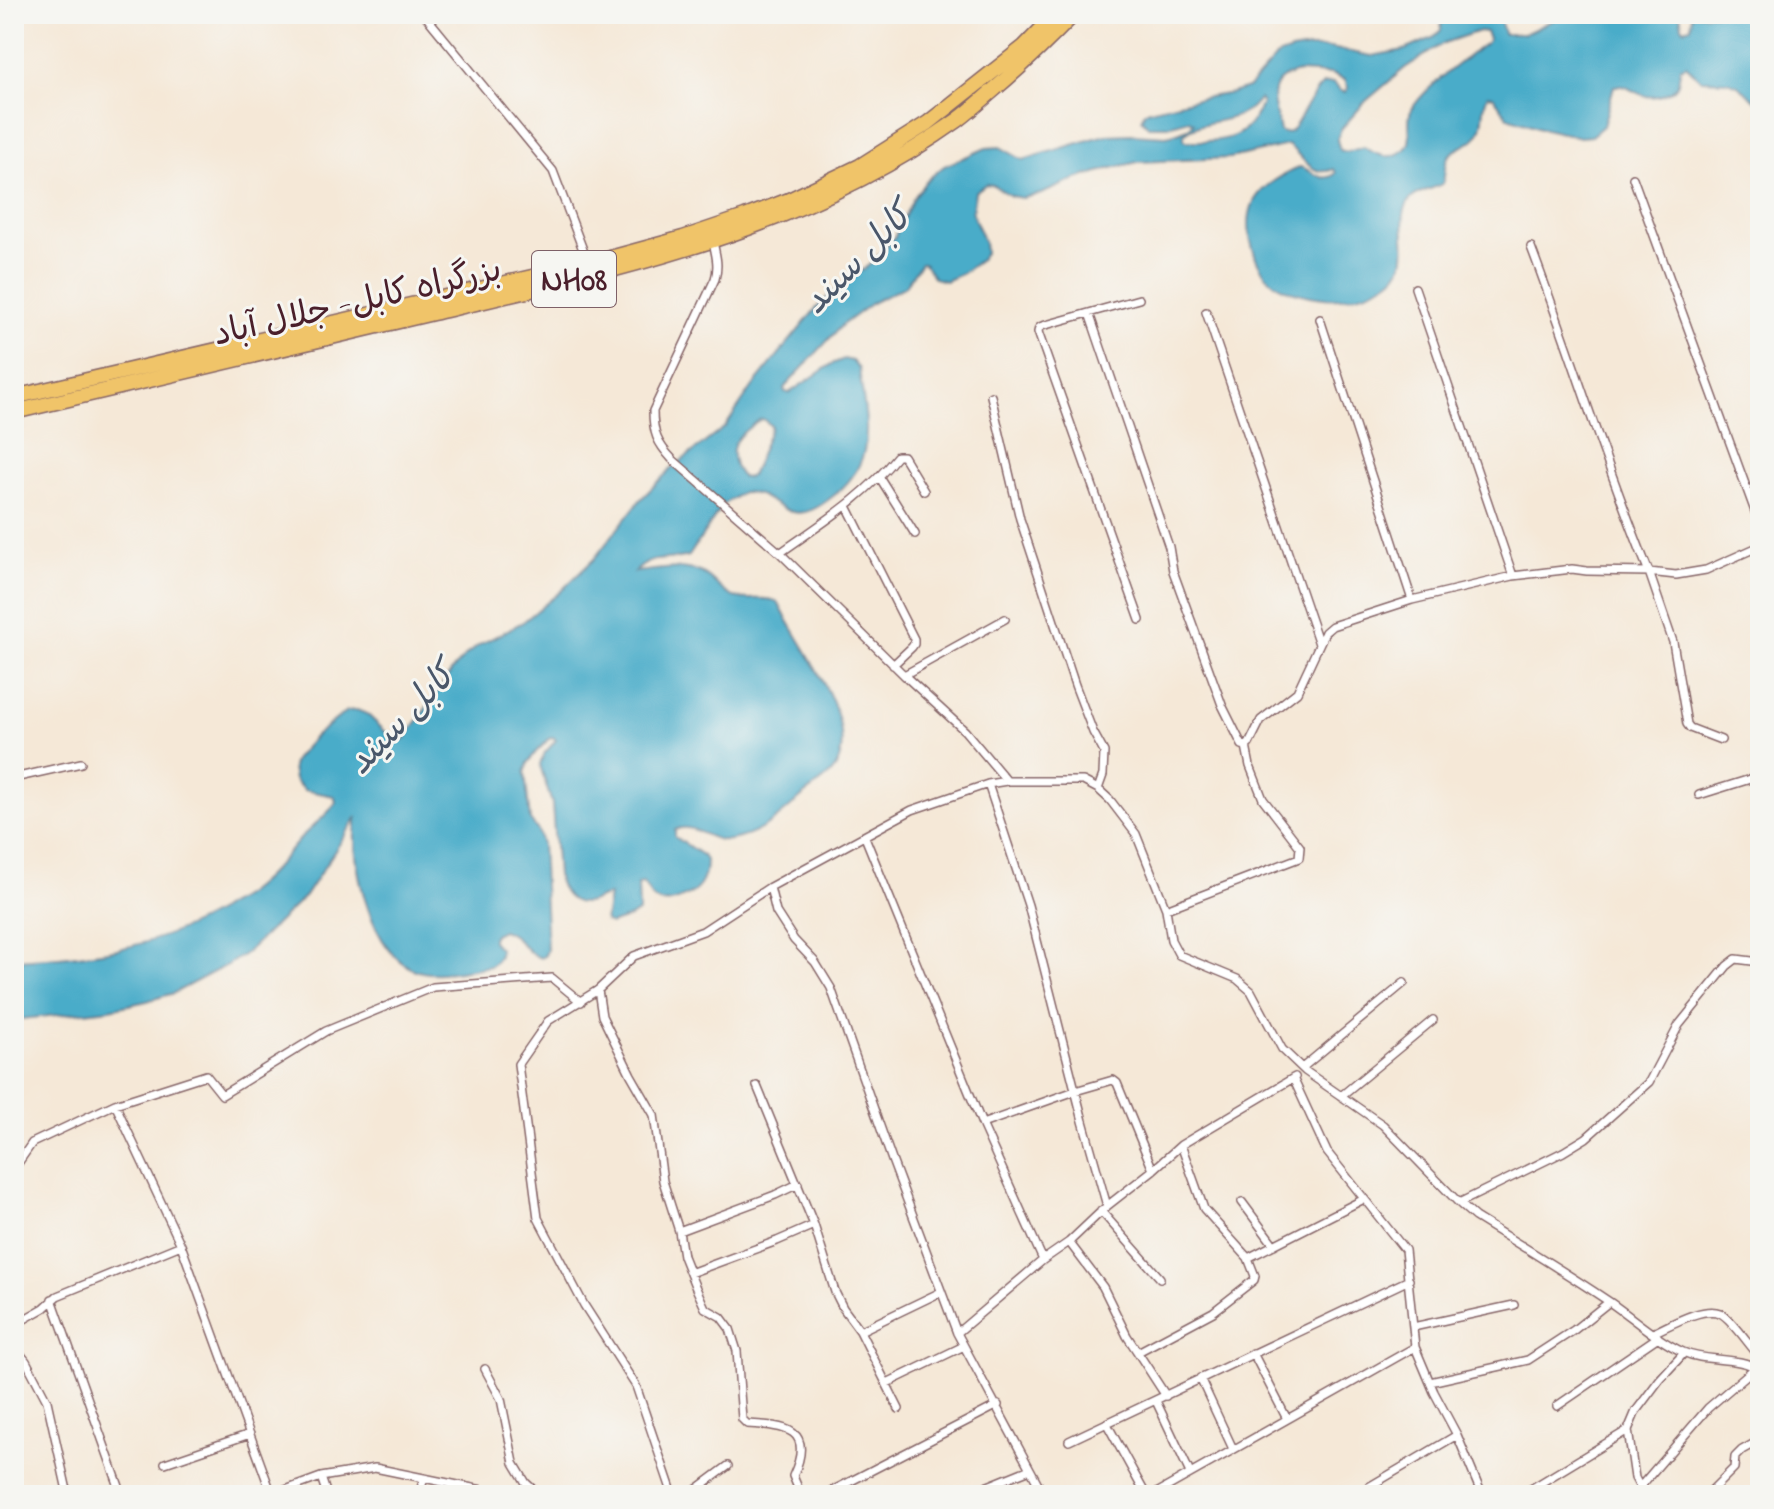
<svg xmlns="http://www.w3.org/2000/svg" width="1774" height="1509" viewBox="0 0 1774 1509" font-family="'Indie Flower','Playpen Sans Arabic',sans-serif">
	<rect width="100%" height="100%" fill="#f6f6f2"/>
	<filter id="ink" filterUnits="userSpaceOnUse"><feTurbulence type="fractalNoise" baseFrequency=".0125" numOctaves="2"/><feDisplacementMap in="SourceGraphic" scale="16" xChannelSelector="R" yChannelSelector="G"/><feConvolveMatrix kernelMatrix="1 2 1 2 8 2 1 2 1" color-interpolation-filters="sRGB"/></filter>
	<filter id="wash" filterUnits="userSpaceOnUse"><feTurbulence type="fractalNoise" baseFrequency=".006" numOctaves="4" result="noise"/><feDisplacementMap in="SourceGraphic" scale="32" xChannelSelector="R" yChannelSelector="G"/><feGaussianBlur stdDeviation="1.8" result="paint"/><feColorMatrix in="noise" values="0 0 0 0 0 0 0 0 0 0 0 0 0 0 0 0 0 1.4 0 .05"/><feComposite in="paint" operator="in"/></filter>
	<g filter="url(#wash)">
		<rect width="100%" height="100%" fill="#f5e8d7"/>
		<!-- water -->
		<path fill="#4aacc9" stroke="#4a667a" stroke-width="2" fill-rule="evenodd" d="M1442,14H1508L1501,22L1504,34H1524L1566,14H1680L1682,26L1684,29L1691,27L1692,14H1760V104L1738,85L1728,81L1701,80L1686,65L1680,68C1679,82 1679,89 1665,94C1639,104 1633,83 1614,86L1603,126L1591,136L1580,137L1540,128L1508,117L1493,96L1488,95C1481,106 1486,121 1479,133C1471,147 1455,146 1448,157C1444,164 1445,175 1443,183C1433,190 1418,190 1410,200C1391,224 1422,261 1386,283C1373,291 1354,297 1339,298C1322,300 1288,293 1274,283C1254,268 1243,227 1253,204C1260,187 1284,174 1300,167C1313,170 1323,185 1336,173L1334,169C1311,178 1304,157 1288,145L1230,158L1138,162L1112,168L1076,179L1041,194L1022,198L1011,196L993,185L986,184L975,192L972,212L984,243L985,253L980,260L961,274L945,281L934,278L924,263H921L904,287L873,302L842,325L784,388L785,392L789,393L832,364L844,359L852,361L859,369C866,423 880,463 828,500C818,507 807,515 793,512C774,508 763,491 742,492L723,505L689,556C667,562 652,554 635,572C655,571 683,563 704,574C715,580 722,593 734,597C749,602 764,595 778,602C798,645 859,717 837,765C832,776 815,786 805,794C785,812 766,831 739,838C733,840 727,841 721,840C705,838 691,822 675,830V837L702,855L706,860C706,868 705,878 700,885C693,895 666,909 654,899C650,896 647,888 643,883L638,884L639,911L630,917L610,924L605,921L609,895C602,897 596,900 590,902C571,907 560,891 557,875L552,804L540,765L544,754L556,740L553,737L550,738L536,752L528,763L525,773L530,820L538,831L542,844L547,950L545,955L541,958C524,953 519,934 502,930L494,934L492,938V941L500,950C499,957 497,962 490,966C469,969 443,976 422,972C376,962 356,881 355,841C354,833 356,825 357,817L305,896L247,952L229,964L174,993L147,1001L110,1009L14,1020V960C92,956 151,950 220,910C230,903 242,898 251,890C271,875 286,855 302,837C312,825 328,816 336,802L334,796L304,790L294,780L292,767L294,760L315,736L347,711L357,710L367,714L392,738L397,741L405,739L454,668L467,654L479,645L523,622L560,592L594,559L641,499L672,468L725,427L753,386L814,311L831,294L873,262L885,249L895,236L913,199L926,181L944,166L986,148L1000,147L1023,160L1105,135L1132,134L1166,136C1175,134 1188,131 1194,123L1189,120L1168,126H1148L1141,119L1145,111L1191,100L1232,93L1248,88L1277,56L1291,51L1309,48H1330L1372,56L1404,50L1433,38L1441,30ZM1479,31L1486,32L1489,39L1486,43C1465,59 1425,87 1412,109C1404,122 1416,141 1404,150C1390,161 1378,156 1364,147L1347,152L1340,150L1337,140L1341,129L1366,101L1405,68L1444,43ZM1299,72L1331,74L1345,80L1348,88L1345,92L1341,91L1333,83L1323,84C1308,97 1303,118 1290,132L1283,133L1280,131C1274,102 1262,81 1299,72ZM1259,99L1262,104C1245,142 1225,141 1186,141L1184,139V134C1202,119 1226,124 1245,112C1251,109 1255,104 1259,99ZM763,419L771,426L770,430L752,474L749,477L743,478C738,473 735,468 734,461C728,440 744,432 759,420Z"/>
	</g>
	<g filter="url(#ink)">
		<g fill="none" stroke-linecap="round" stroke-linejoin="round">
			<!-- street casing -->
			<g stroke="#866567" stroke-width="10">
				<path id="street" d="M424,14L553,171L588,263
					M1756,136L1760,146
					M1633,178L1760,525
					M713,242C716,255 719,266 715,279L653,411C653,433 657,443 672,459L780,553L904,675L965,731L1007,781H1083L1098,789L1110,800L1136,834L1166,909L1171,940L1179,955L1237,979L1251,991L1282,1049L1305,1071L1383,1125L1459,1203L1475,1217C1520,1245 1567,1273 1611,1303C1634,1319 1657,1340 1683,1352C1707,1363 1737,1355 1760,1370
					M1531,247C1572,355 1605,465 1649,572L1676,575L1706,570L1760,546
					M1415,288L1513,576
					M1139,299L1042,326L1039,328L1038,332L1140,620
					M1206,312L1319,644
					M1089,313L1169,547L1173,571L1222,705L1242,745L1246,746L1249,744L1261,720L1297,692L1325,632L1332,626L1412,600L1513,576L1572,569L1587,571L1649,572L1673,642L1687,724L1690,728L1721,740
					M1320,319L1412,600
					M991,396L1020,519L1075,685L1093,732L1104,752L1103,775L1098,789
					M880,478L915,534
					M847,506L914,639V644L912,647L893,665
					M780,553C822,523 865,497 897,456H903L924,491
					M904,675L1005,619
					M14,778L81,763
					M988,784L1028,905L1083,1121L1107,1206
					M1699,795L1760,776
					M865,837L982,1124L1043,1260
					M770,887L776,912L794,940L815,962L831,988L892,1160L957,1333L1044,1495
					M1166,909L1299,858L1300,847L1263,799L1250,766L1246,746
					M598,990L602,1016L631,1075L654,1115L663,1181L679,1231L683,1256L695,1286L705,1308L721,1317L730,1329L737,1351L742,1419L747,1424C786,1426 815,1428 793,1476L801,1495
					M1302,1068L1404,983
					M1293,1078L1327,1152L1405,1250L1415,1347L1434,1392L1457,1435L1482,1495
					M757,1086L814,1225L835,1292L843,1308L860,1331L899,1409
					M1341,1096L1433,1020
					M115,1104L181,1245L272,1495
					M982,1124L1075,1091L1113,1080L1117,1083L1153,1170
					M14,1169L32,1143L115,1104L206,1075L222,1095L326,1031L433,987L552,978L581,1002
					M1242,1202L1274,1245
					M1459,1203L1563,1152L1586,1138L1649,1082L1679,1025L1727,966L1736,959L1760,962
					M1101,1211L1160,1278
					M679,1231L775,1195L798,1184
					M1069,1242L1103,1287L1127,1336L1166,1396
					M1248,1258L1364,1199
					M690,1273L777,1241L814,1225
					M52,1299L122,1495
					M14,1325L44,1308L57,1296L181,1245
					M1413,1327L1514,1305
					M860,1331L941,1292
					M957,1333L1043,1260L1069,1242L1107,1206L1153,1170L1181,1145L1295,1077
					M1653,1333C1669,1326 1702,1306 1720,1313C1731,1318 1747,1342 1755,1351
					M14,1346L26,1361L47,1401L68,1495
					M1138,1352L1213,1312L1254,1280L1255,1276L1248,1258L1204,1209L1181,1145
					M1253,1353L1287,1419
					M485,1369L501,1399L514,1463L526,1483L539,1495
					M1200,1378L1233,1449
					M1430,1382L1528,1360L1574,1330L1609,1302
					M887,1383L964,1346
					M1156,1401L1190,1473
					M1557,1406L1658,1337
					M1107,1424L1146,1495
					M1069,1441L1409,1280
					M165,1463L250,1434
					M321,1477L327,1495
					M1640,1487L1708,1408L1756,1367
					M272,1495L321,1477L375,1468L482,1490L487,1495
					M419,1495L424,1478
					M673,1495L636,1386L584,1305L538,1218L518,1064L548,1021L598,990L634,956L703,931L770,887L912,810L988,784L1007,781
					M689,1495L728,1466
					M824,1495L998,1405
					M966,1495L1030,1469
					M1153,1495L1415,1347
					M1355,1495L1457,1435
					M1521,1495L1628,1430
					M1644,1495L1635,1478L1628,1430L1636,1411L1660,1379L1684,1353
					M1707,1495L1734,1468L1735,1457L1742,1450L1760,1440"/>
			</g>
			<!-- highway casing -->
			<g stroke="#866567" stroke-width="17">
				<path id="highway" d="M14,397L588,264L683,238L745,217L789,200L860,166L928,123L1024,47L1056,14
					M14,412C153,379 293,346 433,313C619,269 798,234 958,120C969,112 980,102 990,93C1020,68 1047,42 1074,14"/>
			</g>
			<!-- street -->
			<use href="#street" stroke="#fff" stroke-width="7"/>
			<!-- highway -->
			<use href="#highway" stroke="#f0c469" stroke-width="14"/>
		</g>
	</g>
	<g text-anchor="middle" stroke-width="6" stroke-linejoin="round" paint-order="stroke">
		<!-- shield labels -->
		<rect fill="#f6f6f2" stroke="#7e6067" stroke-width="2" x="532" y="251" width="84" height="56" rx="6"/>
		<g font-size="32" font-weight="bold" fill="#4a1f2b">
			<text x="574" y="290">NH08</text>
		</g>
		<!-- street labels -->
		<g font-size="34" fill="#4a1f2b" stroke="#f6f6f2">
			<text transform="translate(357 300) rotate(-13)" y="12">بزرگراه کابل- جلال آباد</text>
		</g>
		<!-- water labels -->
		<g font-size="36" font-style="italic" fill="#4a576a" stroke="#f6f6f2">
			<text transform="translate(856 257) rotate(-45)" y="13">کابل سيند</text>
			<text transform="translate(400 717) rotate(-46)" y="13">کابل سيند</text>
		</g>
	</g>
	<!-- margin -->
	<rect width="1774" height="1509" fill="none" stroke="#f6f6f2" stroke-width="48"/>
</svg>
